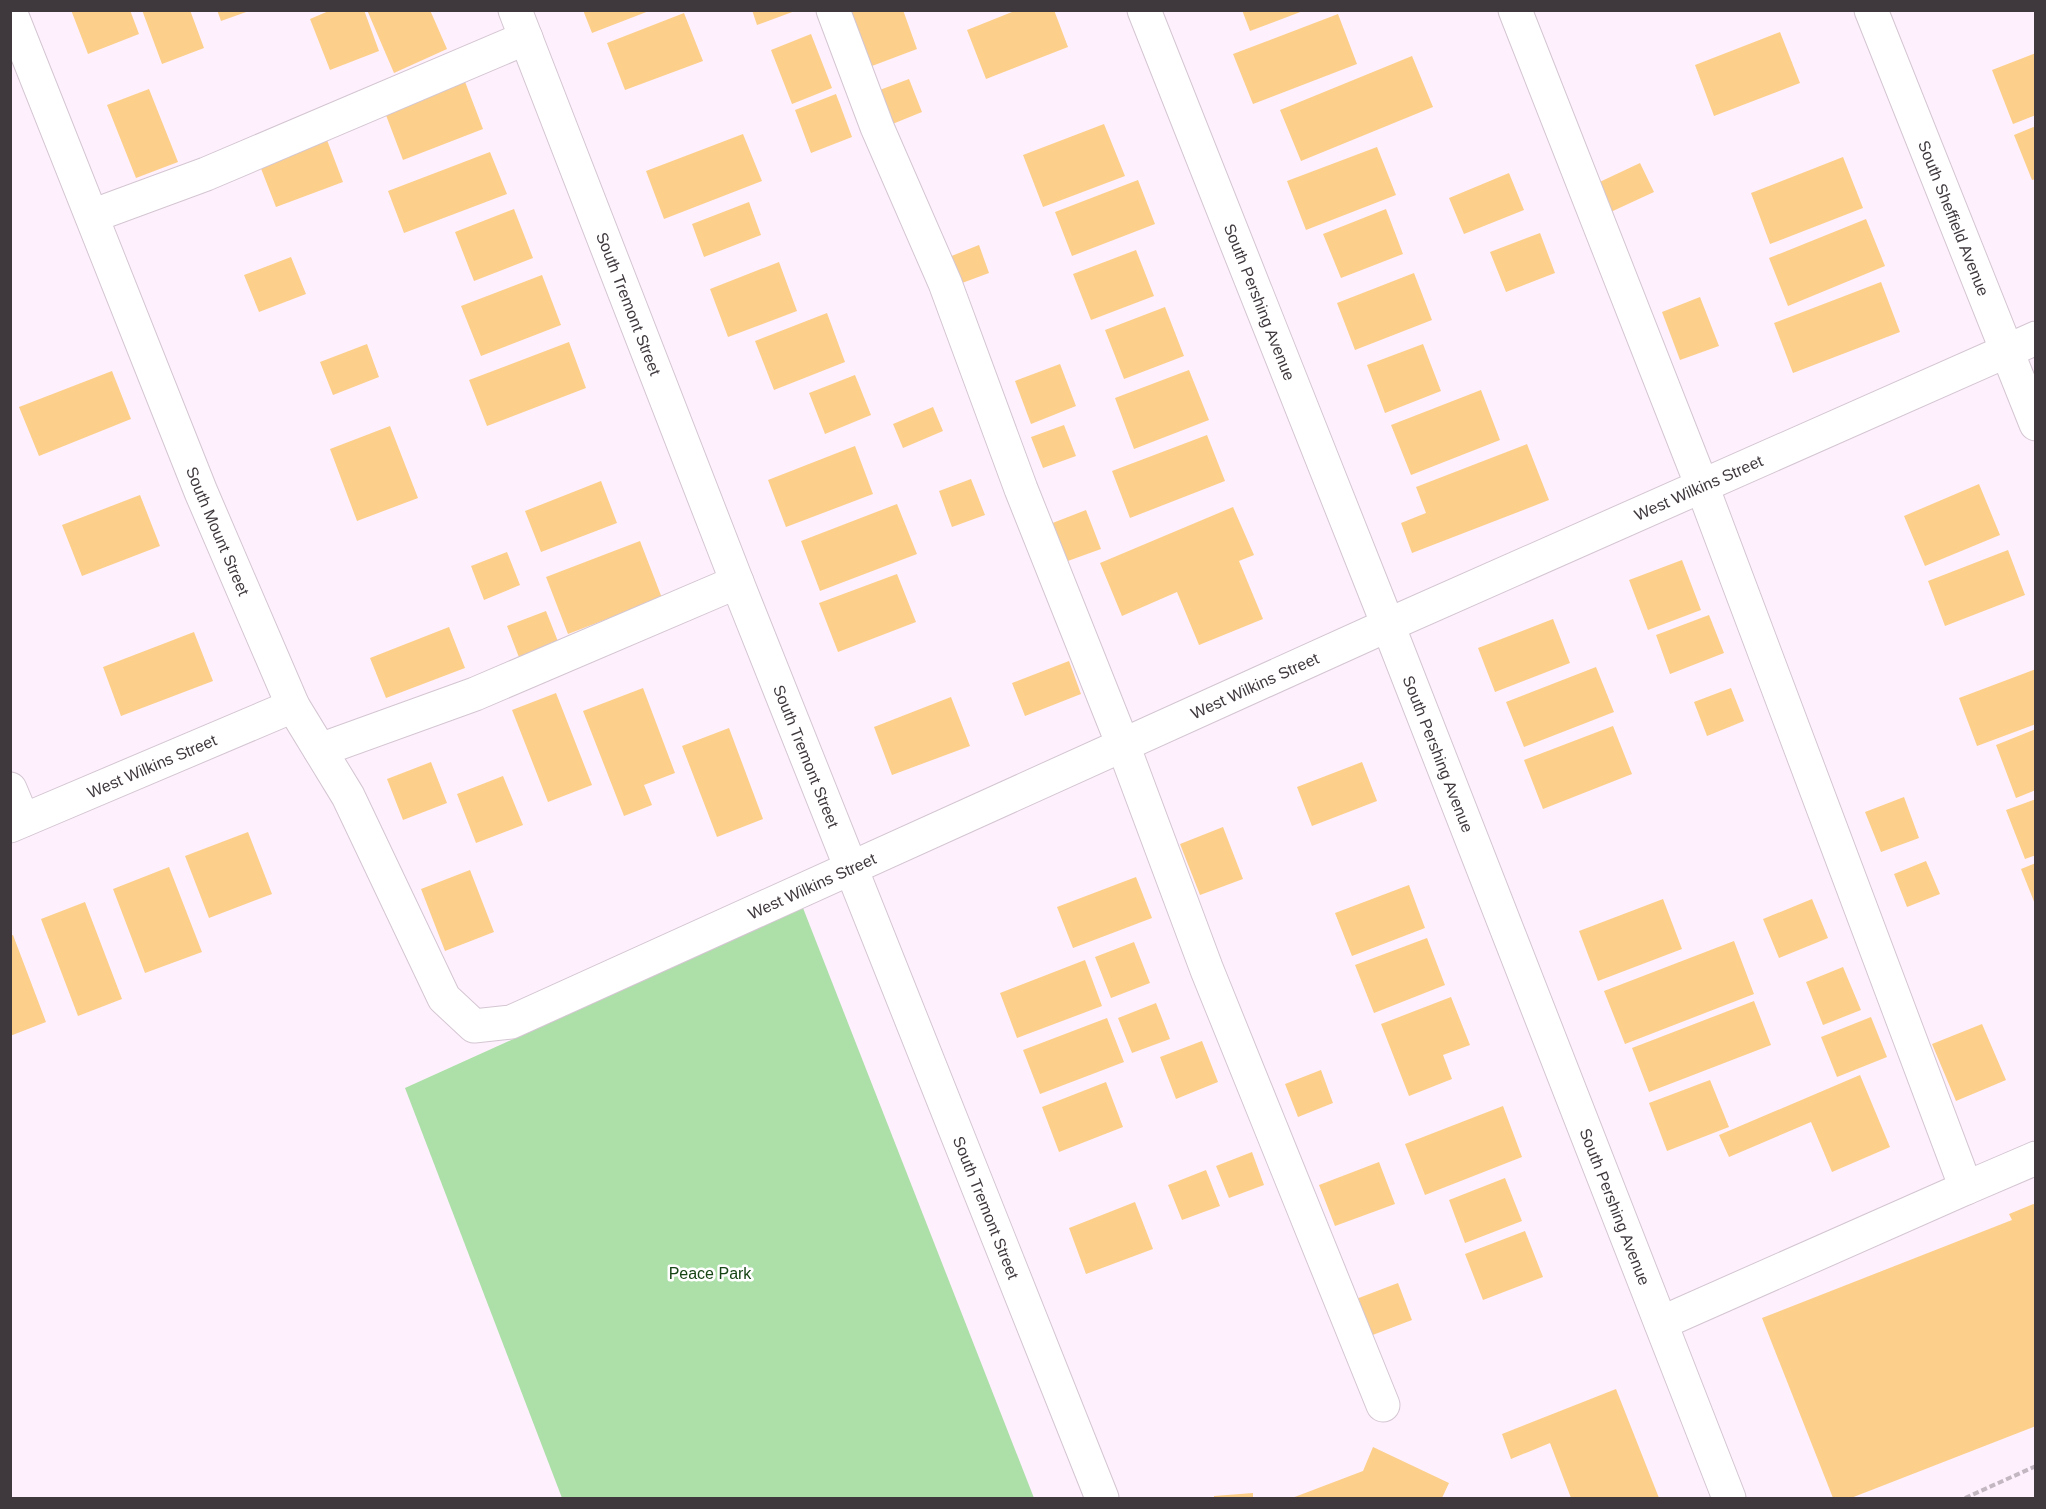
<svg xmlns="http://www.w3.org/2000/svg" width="2046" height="1509" viewBox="0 0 2046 1509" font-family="Arial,sans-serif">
	<rect width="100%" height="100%" fill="#fef0fd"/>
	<!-- green -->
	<path fill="#addfa9" d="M803,908L1034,1498H562L405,1088Z"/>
	<!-- building -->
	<path fill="#fcd08b" d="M71,10H130L139,34L88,54Z
		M142,10H190L204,48L162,64Z
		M217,10H249V11L221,21Z
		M331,10H364L379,51L330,70L310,19Z
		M367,10H430L447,49L394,73Z
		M583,10H649V11L592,33Z
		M752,10H795V11L757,25Z
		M850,10H903L917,49L872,66Z
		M1017,10H1054L1068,47L986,79L967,30Z
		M1242,10H1303V11L1250,31Z
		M684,13L703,61L625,90L607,43Z
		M1338,14L1357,64L1253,104L1233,54Z
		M1780,32L1800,83L1714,116L1695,65Z
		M811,34L832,88L792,104L771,50Z
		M2036,53V115L2013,124L1992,70Z
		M1412,56L1433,107L1301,161L1280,110Z
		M464,79L483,129L403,160L384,110Z
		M909,79L922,112L890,125L877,91Z
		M149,89L178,162L136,178L107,105Z
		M836,94L852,137L811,153L795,110Z
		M1104,124L1125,176L1043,207L1023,155Z
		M2036,126V179L2032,180L2014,135Z
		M743,134L762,181L664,219L646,171Z
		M327,140L343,182L276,207L260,166Z
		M1377,147L1396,195L1306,230L1287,181Z
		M490,152L507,194L404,233L388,191Z
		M1843,157L1863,208L1770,244L1751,193Z
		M1640,163L1654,192L1602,216L1589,187Z
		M1509,173L1524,210L1464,234L1449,198Z
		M1138,180L1155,224L1072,256L1055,212Z
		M749,202L761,235L704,257L692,224Z
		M514,209L533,258L474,281L455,232Z
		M1386,209L1403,254L1341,278L1323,234Z
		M1866,219L1885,266L1788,306L1769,258Z
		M1540,233L1555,273L1506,292L1490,252Z
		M979,245L989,273L954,286L944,259Z
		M1136,250L1154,296L1091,320L1073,274Z
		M291,257L306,294L259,312L244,275Z
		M779,262L797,311L728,337L710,289Z
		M1414,273L1432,320L1355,350L1337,303Z
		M542,275L561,325L481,356L461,306Z
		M1881,282L1900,332L1793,373L1774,323Z
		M1700,297L1719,346L1680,360L1662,312Z
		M1165,307L1184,356L1124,379L1105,330Z
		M827,313L845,362L774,390L755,341Z
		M569,342L586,388L487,426L469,380Z
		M367,344L379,377L333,395L320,362Z
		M1423,344L1441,391L1385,413L1367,365Z
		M1060,364L1076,406L1031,424L1015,381Z
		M1189,370L1209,420L1134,449L1115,398Z
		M112,371L131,419L39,456L19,407Z
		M855,375L871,415L825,434L809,393Z
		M1481,390L1500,440L1411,475L1391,425Z
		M933,407L943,431L903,448L893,424Z
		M1064,425L1076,456L1043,468L1031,437Z
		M390,426L418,498L357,521L330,449Z
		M1207,435L1225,481L1130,518L1112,471Z
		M1527,444L1549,500L1412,553L1401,523L1426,513L1416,487Z
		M855,446L873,494L786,527L768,480Z
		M971,479L985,515L952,527L939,491Z
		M601,481L617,523L541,552L525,511Z
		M1979,484L2000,535L1925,566L1904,516Z
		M140,495L160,546L82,576L62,525Z
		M897,504L917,554L820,591L801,541Z
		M1233,507L1254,555L1239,561L1263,619L1199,645L1177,592L1122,616L1100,563Z
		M1086,510L1101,549L1065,562L1050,524Z
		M640,541L662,598L568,634L546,577Z
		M2008,550L2025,595L1945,626L1928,581Z
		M507,552L520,585L484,600L471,566Z
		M1682,560L1701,610L1648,630L1629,580Z
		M897,574L916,622L838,652L819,603Z
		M546,611L559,644L520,660L507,626Z
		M1709,615L1724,653L1670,674L1656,635Z
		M1553,619L1570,663L1495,692L1478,648Z
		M449,627L465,668L386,698L370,658Z
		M194,632L213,681L121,716L103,667Z
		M1069,661L1081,694L1025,716L1012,683Z
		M1596,667L1614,712L1524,747L1506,702Z
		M2036,669V724L1977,746L1959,698Z
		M643,688L675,773L644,785L652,805L624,816L583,711Z
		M1731,688L1744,721L1707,736L1694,702Z
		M556,693L592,785L548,802L512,710Z
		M951,697L970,746L892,775L874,727Z
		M1613,726L1632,774L1543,809L1524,760Z
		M729,728L763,819L717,837L682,746Z
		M2036,729V790L2016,798L1996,745Z
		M431,762L447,803L403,820L387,779Z
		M1362,762L1377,801L1312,826L1297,787Z
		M503,776L523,825L476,843L457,794Z
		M1904,797L1919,838L1881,852L1865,812Z
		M2036,799V855L2025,859L2006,810Z
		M1223,827L1243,879L1200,895L1180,844Z
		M248,832L272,894L209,918L185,856Z
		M1926,861L1940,894L1907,907L1894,874Z
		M2036,863V904H2035L2021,869Z
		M169,867L202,952L145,973L113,889Z
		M470,870L494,932L445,951L421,889Z
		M1136,877L1152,918L1073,948L1057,907Z
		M1409,885L1425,928L1352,956L1335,913Z
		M1663,899L1682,949L1598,981L1579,931Z
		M1812,899L1828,938L1779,958L1763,919Z
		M85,902L122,999L78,1016L41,919Z
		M13,935L46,1022L10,1036V936Z
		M1427,938L1445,985L1374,1013L1355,965Z
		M1734,941L1754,994L1625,1044L1604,991Z
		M1134,942L1150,983L1111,998L1095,957Z
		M1085,960L1102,1006L1017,1038L1000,993Z
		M1843,967L1861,1010L1823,1025L1806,982Z
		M1451,997L1470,1045L1443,1055L1452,1079L1409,1096L1381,1024Z
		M1754,1001L1771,1045L1649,1092L1632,1048Z
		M1156,1003L1170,1039L1132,1053L1118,1018Z
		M1871,1017L1887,1057L1837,1077L1821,1037Z
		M1107,1018L1124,1062L1040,1094L1023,1050Z
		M1982,1024L2006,1080L1956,1101L1932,1044Z
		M1202,1041L1218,1082L1176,1099L1160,1057Z
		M1321,1070L1333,1103L1298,1117L1285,1084Z
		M1860,1075L1890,1147L1832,1172L1811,1122L1729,1157L1719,1135Z
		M1710,1080L1729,1127L1667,1151L1649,1103Z
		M1106,1082L1123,1127L1059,1152L1042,1107Z
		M1503,1106L1522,1157L1425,1195L1405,1144Z
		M1252,1152L1264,1185L1229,1198L1216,1166Z
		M1379,1162L1395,1204L1335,1226L1319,1185Z
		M1206,1170L1220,1206L1182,1220L1168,1185Z
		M1505,1178L1522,1221L1465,1243L1449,1200Z
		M1135,1202L1153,1249L1086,1274L1069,1228Z
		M2036,1203V1426L1851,1498H1833L1762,1318L2012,1220L2009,1214Z
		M1525,1231L1543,1277L1483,1300L1465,1254Z
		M1398,1283L1412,1320L1370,1336L1356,1299Z
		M1616,1389L1659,1498H1571L1550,1443L1511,1459L1502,1434Z
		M1373,1447L1449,1483L1442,1498H1292L1363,1471Z
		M1253,1493V1498H1214V1496Z"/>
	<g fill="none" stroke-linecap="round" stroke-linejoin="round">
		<!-- minor casing -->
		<g stroke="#d4c6d2" stroke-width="35">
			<g id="minor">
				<path id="s1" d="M515,10L737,582L1102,1498"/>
				<path d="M833,10L877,127L945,283L1021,489L1123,745L1207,970L1383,1405"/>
				<path id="s2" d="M1144,10L1388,625L1729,1498"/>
				<path d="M1515,10L1702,486L1966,1188L1661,1323"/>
				<path id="s3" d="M1871,10L2036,424"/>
				<path id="s4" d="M10,11L201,492L293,706L348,796L444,998L474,1026L511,1022L1388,625L2036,338"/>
				<path d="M92,216L206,174L526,38"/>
				<path d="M320,750L475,694L737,582"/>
				<path d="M10,789L23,820"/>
				<path id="s5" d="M10,826L293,706"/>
				<path d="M1966,1188L2036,1158"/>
			</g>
		</g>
		<!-- path -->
		<path stroke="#c3b8c2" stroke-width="4" stroke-dasharray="6 3" stroke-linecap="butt" d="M1965,1498L2036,1466"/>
		<!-- minor -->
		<use href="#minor" stroke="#fff" stroke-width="33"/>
	</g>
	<g text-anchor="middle" stroke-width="5" stroke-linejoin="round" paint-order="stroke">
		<!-- street labels -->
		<g font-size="16" fill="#3f393e" stroke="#fff">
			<text dy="6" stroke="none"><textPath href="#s3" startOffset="224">South Sheffield Avenue</textPath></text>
			<text dy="6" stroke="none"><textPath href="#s2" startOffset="314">South Pershing Avenue</textPath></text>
			<text dy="6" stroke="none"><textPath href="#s1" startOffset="315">South Tremont Street</textPath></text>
			<text dy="6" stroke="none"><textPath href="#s4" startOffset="2460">West Wilkins Street</textPath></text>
			<text dy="6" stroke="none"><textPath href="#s4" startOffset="560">South Mount Street</textPath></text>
			<text dy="6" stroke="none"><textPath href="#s4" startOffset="1974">West Wilkins Street</textPath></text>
			<text dy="6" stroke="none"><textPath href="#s2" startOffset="800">South Pershing Avenue</textPath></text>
			<text dy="6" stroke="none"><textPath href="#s1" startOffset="801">South Tremont Street</textPath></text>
			<text dy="6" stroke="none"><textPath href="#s5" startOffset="154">West Wilkins Street</textPath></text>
			<text dy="6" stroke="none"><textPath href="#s4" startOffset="1488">West Wilkins Street</textPath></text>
			<text dy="6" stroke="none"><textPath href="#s2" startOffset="1286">South Pershing Avenue</textPath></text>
			<text dy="6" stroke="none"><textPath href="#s1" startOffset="1287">South Tremont Street</textPath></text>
		</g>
		<!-- park labels -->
		<g font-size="16" fill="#174515" stroke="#fff">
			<text x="710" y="1279">Peace Park</text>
		</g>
	</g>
	<!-- border -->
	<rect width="2046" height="1509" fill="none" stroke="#3f393e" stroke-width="24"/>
</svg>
